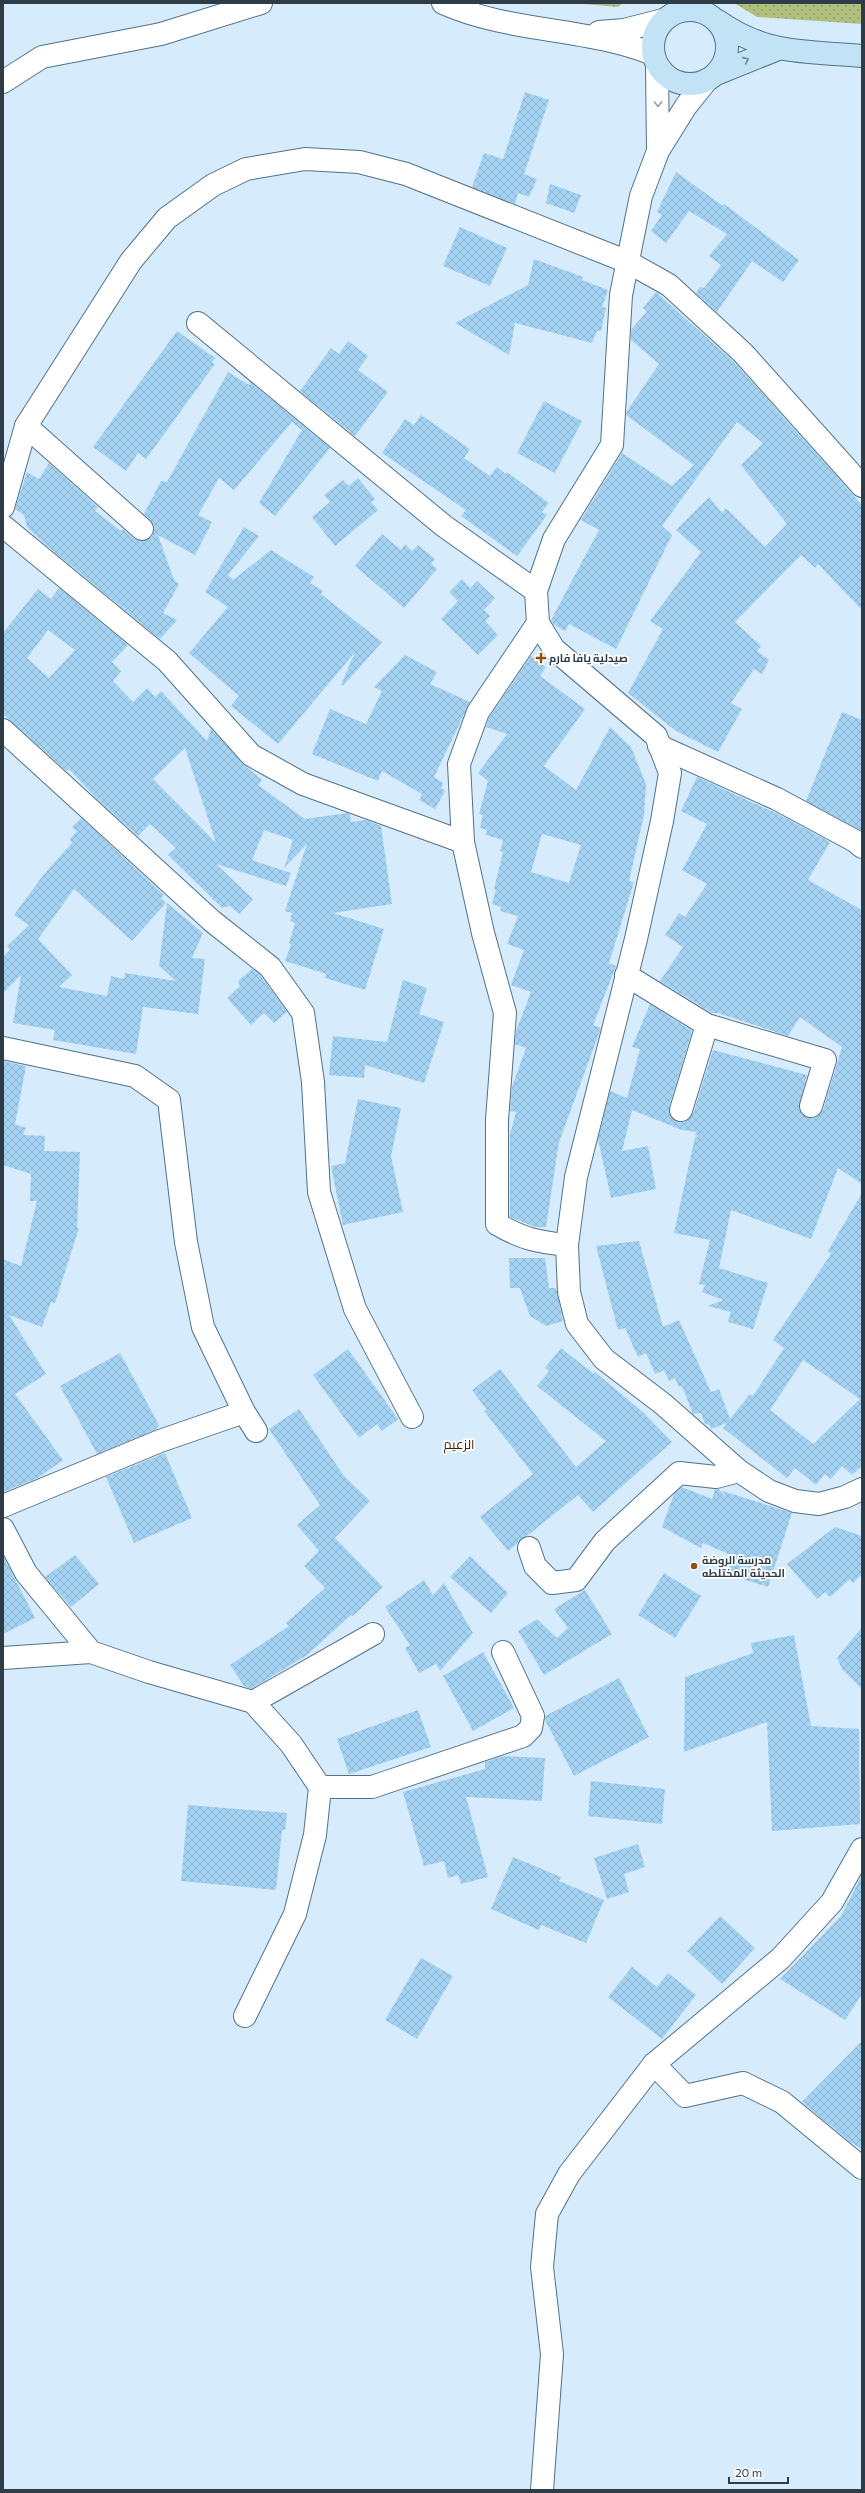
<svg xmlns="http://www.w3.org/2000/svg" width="865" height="2493" viewBox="0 0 865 2493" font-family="Commissioner,Cairo,sans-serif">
	<defs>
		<pattern id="grass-dots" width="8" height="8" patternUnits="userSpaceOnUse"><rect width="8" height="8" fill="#afbf7e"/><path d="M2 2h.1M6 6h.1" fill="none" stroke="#8f9c69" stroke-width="1.8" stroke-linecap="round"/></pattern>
		<pattern id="building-cross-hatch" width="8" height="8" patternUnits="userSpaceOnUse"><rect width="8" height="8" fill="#a4d2f3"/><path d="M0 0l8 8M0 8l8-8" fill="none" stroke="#8eb5d2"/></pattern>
	</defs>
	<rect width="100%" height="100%" fill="#d6ecfc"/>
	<!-- grass -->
	<path fill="url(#grass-dots)" d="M572,3H623L618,7Z
		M734,3H862V24L757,17Z"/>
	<!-- building -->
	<path fill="url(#building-cross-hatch)" fill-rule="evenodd" d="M525,92L549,100L524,174L537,179L529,197L518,193L515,204L472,187L484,153L503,159Z
		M676,172L723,206L724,204L799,260L783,282L752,261L717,312L696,293L700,287L704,288L721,265L709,256L727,234L689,211L666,243L651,231L662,215L657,212Z
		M550,184L581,195L574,213L546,203Z
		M460,227L507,248L490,286L443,266Z
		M534,259L583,277L582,280L608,290L602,307L606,308L601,331H597L592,343L515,323L509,355L455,323L528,285Z
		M656,292L734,362L862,505V610L818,564L815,568L801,555L735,622L761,646L757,651L769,660L762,674L754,669L731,703L742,709L718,752L676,731L628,693L663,629L650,621L701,552L676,530L709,497L722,513L726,508L765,547L787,524L741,465L763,443L737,422L662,526L672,535L616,649L569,624L565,631L553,624L551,620L599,530L581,520L622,453L672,486L694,465L626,415L627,411L659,364L631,340V330L647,311L643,308Z
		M177,331L215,358L212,363L215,364L146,459L138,453L126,471L93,447Z
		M348,341L368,356L358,370L388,392L355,436L300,391L331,348L339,354Z
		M228,372L249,385L250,382L330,448L275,516L259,503L302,430L292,422L234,490L219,478L198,515L212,522L195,555L158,535L174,580L179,584L163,613L177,620L160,639L46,545L27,527L24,515L15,509L27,472L39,479L49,463L98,507L95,511L121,531L123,529L134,539L146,541L152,537L154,525L144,514L161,481L167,482Z
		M544,401L582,421L555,473L517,453Z
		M421,415L470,449L464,458L490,476L497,467L506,474L507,472L549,503L542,512L547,515L517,556L461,516L466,510L382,453L405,419L414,425Z
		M358,478L375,499L371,502L378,510L335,546L312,517L330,502L324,495L343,480L349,486Z
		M244,527L259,536L228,575L233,580L271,550L314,577L310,583L323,591L321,594L382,642L343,686L341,685L355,652L278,744L231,706L239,696L189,653L228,607L205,592Z
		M382,534L401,550L405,544L412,551L418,545L435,559L431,564L437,569L404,608L355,566Z
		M462,579L470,588L477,581L495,598L484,610L490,616L485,621L498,635L478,655L441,619L458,601L449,592Z
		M59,588L128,645L112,662L121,671L113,681L133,702L147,688L155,697L161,691L207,741L211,729L242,763L262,780L258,785L305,819L347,813L350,814L351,822L366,820L381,826L392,904L333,913L384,929L365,990L325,978L326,974L285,961L291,945L289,943L295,923L290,921L292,913L285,911L307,844L284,868L293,840L264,830L252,860L291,873L286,886L216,864L253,899L239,914L230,906L222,908L168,855L176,848L150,824L138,836L98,800L69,769L67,771L3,714V633L38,589L51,599ZM48,630L75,650L49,678L27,658ZM185,748L216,843L153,779Z
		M405,655L437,672L430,684L470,702L434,777L443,783L441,788L445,791L435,809L419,800L422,794L382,771L378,781L312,754L330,709L366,724L382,691L374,687Z
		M531,656L546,667L540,676L585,709L544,766L576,790L610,727L631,747L646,784L644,815L629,881L634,882L609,963L616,966L593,1025L601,1028L559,1142L546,1227H535L510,1217V1130L511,1131L516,1112L510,1111L512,1087L526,1048L515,1044L516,1031L531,992L511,985L524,950L507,944L518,916L500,911L501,907L492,904L496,890L494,889L503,852L500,851L503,840L486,835L487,830L480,828L483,815L479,814L488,781L478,773L507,734L486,727L489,718ZM542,834L581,845L569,883L531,872Z
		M842,712L862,720V831L806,801Z
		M697,777L780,815L830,842L808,880L862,910V1184L838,1168L811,1239L731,1210L719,1268L768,1283L753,1329L728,1322L731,1312L708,1306L723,1300L702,1292L705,1285L699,1284L710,1240L674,1233L695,1137L698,1136L695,1135L696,1132L682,1130L632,1110L622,1151L648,1146L656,1189L611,1198L598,1139L610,1091L627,1098L640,1049L632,1047L650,1004L692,1031L669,1107L672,1118L678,1122H684L693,1114L713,1050L807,1075L799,1108L802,1115L814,1118L823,1110L842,1047L800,1017L788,1036L718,1013H712L660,981L683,947L665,935L679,913L685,917L707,884L682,870L707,824L681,811Z
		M81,818L164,895L161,898L166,903L132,941L74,889L38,939L72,975L59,987L107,996L111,976L124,979L125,973L176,981L159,966L167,903L203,933L192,958L205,959L198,1014L143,1007L136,1054L53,1040L55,1030L13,1023L21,975L3,993V957L10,950L7,946L29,925L14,915L44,874L72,843L70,839L77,831L72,827Z
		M252,969L261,976L287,1012L274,1023L264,1013L251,1025L227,998L240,986L238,981Z
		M403,980L427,988L419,1014L444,1022L424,1083L365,1065L364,1078L329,1075L333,1036L387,1042Z
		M3,1061L26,1066L15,1124L26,1128L23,1135L45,1136L44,1151L80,1152L77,1228H79L55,1303L51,1302L42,1327L9,1315L46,1374L15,1394L63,1460L38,1478L3,1492V1259L21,1266L37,1201H30L31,1174L3,1165Z
		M358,1099L401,1108L391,1156L403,1212L343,1225L331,1166L345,1163Z
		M862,1193V1466L852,1475L842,1466L831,1479L825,1474L816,1485L795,1468L787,1478L723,1428L727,1423L711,1429L710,1425L705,1424L701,1413L693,1414L682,1386L679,1387L675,1378L669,1381L664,1370L655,1374L646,1353L638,1357L625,1328L618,1330L596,1246L639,1241L663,1327L679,1320L711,1392L719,1389L730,1419L750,1394L753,1396L784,1348L773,1340L831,1254L828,1251ZM803,1360L860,1399L813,1444L770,1410Z
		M509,1258H545L549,1288H556L563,1321L546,1326L530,1316L520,1288H510Z
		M561,1348L594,1374L595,1372L644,1413L672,1442L593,1512L578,1495L508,1551L480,1517L533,1474L484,1411L487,1410L472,1390L500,1369L576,1467L606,1441L537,1386L549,1371L545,1368Z
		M348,1349L398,1419L382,1431L377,1424L359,1438L313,1375Z
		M120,1353L159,1425L155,1430L97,1454L60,1386Z
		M299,1409L344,1476L370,1501L335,1538L383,1587L353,1616L351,1615L307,1655L251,1689L244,1686L230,1665L289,1626L286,1623L325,1588L304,1566L319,1551L297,1525L320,1505L269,1429Z
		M165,1453L192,1518L134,1543L106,1477Z
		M682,1487L712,1499L715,1489H719L726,1497L723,1491L792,1513L768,1587L727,1574L733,1556L703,1543L701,1548L662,1527L674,1494Z
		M835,1527L862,1536V1574L853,1583L850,1579L830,1597L825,1592L817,1599L787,1564Z
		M75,1555L99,1584L71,1607L45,1577Z
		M3,1556L35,1618L3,1634Z
		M470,1556L508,1593L491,1613L450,1577Z
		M664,1573L701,1596L675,1638L638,1615Z
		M424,1580L433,1595L444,1583L473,1633L440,1671L436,1664L419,1673L405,1648L410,1645L385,1607Z
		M585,1590L612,1634L544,1675L518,1631L537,1619L557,1638L568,1628L554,1609Z
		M862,1627V1689L842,1669L837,1658Z
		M794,1635L811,1726L859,1729L860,1824L772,1831L767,1722L684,1752L685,1677L753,1653L751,1643Z
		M483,1652L514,1708L473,1731L443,1676Z
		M619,1678L649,1737L574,1776L545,1720V1716Z
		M418,1710L431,1747L349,1774L337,1739Z
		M503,1756L545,1758L542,1801L466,1797L488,1877L461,1884L458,1875L448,1878L444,1861L424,1866L403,1792L485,1769V1762Z
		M591,1781L665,1789L662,1824L588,1816Z
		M188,1805L287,1813L285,1830H282L276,1890L181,1881Z
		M638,1844L645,1867L624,1874L629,1892L607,1899L594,1858Z
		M513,1857L561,1877L559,1881L604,1900L586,1943L541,1925L539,1930L491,1909Z
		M862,1875V1994L845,2020L780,1979L841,1916Z
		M720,1916L755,1948L722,1984L687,1951Z
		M421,1958L453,1976L417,2039L385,2020Z
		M632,1967L657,1987L668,1973L696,1995L662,2039L608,1997Z
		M862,2041V2149L850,2142L802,2102Z"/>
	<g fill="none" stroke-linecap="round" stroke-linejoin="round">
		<!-- minor casing -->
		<g stroke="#517289" stroke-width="24">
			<path id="minor" d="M198,323L444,526L536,591
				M26,426L142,529
				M3,526L167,661L251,755L303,784L463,842
				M538,623L478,712L459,764L463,842L483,933L505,1013L497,1120V1224C523,1239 537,1242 567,1245
				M3,730L212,921L270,967L303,1013L313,1082L319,1192L355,1309L412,1417
				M659,746L777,799L855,841L862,847
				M626,975L707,1025L681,1110
				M707,1025L825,1060L811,1106
				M3,1048L135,1076L169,1100L186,1242L203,1327L244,1412L256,1431
				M3,1506L160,1441L244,1412
				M3,1529L26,1573L91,1652L149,1672L253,1702L291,1744L320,1787L315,1835L295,1914L245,2016
				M529,1548L535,1566L552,1583L576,1580L605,1541L679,1473L716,1477L739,1471
				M3,1658L91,1652
				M253,1702L373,1634
				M320,1787H372L523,1736L531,1728L533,1716L503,1652
				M542,2490L552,2354L542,2267L547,2214L569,2174L654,2064L685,2096L743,2083L782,2102L862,2168"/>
		</g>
		<!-- tertiary casing -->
		<g stroke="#517289" stroke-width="24">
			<path id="tertiary" d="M443,3C510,33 585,27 653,54
				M599,32L624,30L663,20
				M657,65L658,150
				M707,80L686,106L658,151L641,196L621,295L612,445L554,539L536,591L538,623L554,649L656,736L670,773L662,821L636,939L576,1177L567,1245L569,1292L577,1324L604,1359L663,1404L739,1471L769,1491L795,1501L819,1504L845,1497L862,1489
				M3,82L42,57L161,34L261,3
				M3,507L26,426L131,261L167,218L213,185L246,169L305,159L359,162L406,174L628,262L669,285L743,353L862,486
				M654,2064L781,1958L832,1902L862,1849"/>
		</g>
		<!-- secondary casing -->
		<g stroke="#517289" stroke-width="24">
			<path id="secondary" d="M653 47a37 37 0 1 1 74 0a37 37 0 1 1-74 0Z
				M718,21C766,55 806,51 862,56
				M716,74L778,49"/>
		</g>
		<!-- minor -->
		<use href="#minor" stroke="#fff" stroke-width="22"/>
		<!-- tertiary -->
		<use href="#tertiary" stroke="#fff" stroke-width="22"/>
		<!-- secondary -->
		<use href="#secondary" stroke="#c2e3f6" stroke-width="22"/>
	</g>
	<!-- one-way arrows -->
	<defs><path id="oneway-chevron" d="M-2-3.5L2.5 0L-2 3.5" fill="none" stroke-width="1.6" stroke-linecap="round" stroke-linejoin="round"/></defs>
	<use stroke="#708795" href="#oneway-chevron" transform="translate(746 60) rotate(-24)"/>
	<use stroke="#969ea2" href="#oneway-chevron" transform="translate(658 104) rotate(89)"/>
	<!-- markers -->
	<g fill="#8e5113" stroke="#fff" stroke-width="1.5">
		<path d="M539 652h4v4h4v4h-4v4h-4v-4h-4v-4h4z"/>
		<circle cx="694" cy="1566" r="4"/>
	</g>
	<g text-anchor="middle" stroke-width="3.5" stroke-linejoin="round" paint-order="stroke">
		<!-- poi labels -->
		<g font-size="11" font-weight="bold" fill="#2d3c46" stroke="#fff" text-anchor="start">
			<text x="549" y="662">صيدلية يافا فارم</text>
			<text x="702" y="1564">مدرسة الروضة<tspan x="702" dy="13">الحديثة المختلطه</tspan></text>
		</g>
		<!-- quarter labels -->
		<g font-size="13" fill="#412307" stroke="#fff">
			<text x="459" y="1449">الزعيم</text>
		</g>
	</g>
	<!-- border -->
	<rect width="865" height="2493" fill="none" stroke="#2d3c46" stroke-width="8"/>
	<!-- scale -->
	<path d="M729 2477v6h59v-6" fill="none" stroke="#2d3c46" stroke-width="2"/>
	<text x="735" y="2477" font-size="12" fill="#2d3c46" stroke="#ffffff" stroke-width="3" paint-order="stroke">20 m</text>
</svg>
